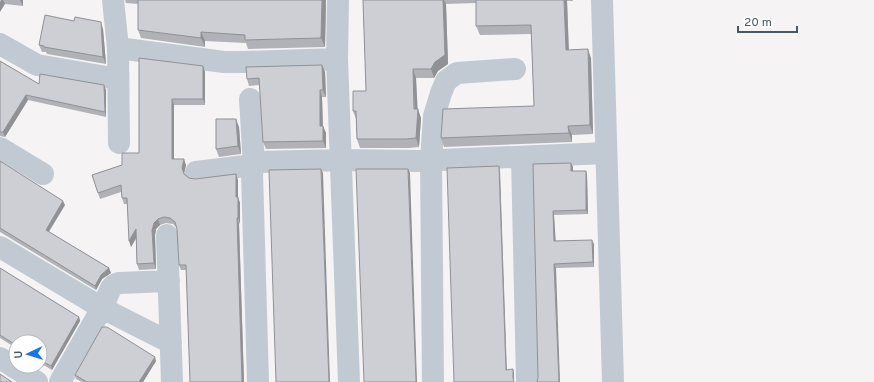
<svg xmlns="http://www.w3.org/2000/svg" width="874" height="382" viewBox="0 0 874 382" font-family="Overpass,sans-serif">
	<rect width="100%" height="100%" fill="#f5f3f3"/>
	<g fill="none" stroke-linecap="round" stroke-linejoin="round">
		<!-- minor -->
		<path stroke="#c1cad2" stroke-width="22" d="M113,0L118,48L119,143
			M338,0L337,59L349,382
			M602,0L613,382
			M0,44L37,65L118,79
			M118,48L224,62H244L337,59
			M250,99L254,165L252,173L258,382
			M0,148L43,174
			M522,157L527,382
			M196,172L254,165L258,162L342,160L417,161L606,153
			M167,235L172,382
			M0,247L102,308L171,343
			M0,358L37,382
			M60,382L102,308L111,288L114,285L119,283L169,281
			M433,382L431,160L434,116L441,93L446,81L457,73L515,69"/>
	</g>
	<!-- wall -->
	<path fill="#b0b2b7" d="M0,0H23V6L5,4Z
		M125,0H326L325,47L248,49L246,43L205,41V47L141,38L138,30V4L126,3Z
		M363,0H573V1H567L569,50L591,58L593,134L572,135V142L444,147L441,138L534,106L531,34L480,35L476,26V3L446,4L448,64L438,71L434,78H416L417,109L421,118L419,147L409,148H360L357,139L356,119L353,111L366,91Z
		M103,29L106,64L47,54L46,52H42L39,45Z
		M139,58L203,66L205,72V105H174V159L186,165L184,173L189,178L195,179L238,180V197L240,203V223L239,224L244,382H190L186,270H181L179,265L177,228L173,224L166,223L160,225L156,229L155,235L156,269L139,270L137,264L136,238L131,247L128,204H124L122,198L121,192L100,199L92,175L122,165L139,153Z
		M0,61L39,84L104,85L106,90V117L28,100L5,137L0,136Z
		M322,65L325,72L326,97H322L323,126L326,133V148L266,149L263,142L260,85L249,86L247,79Z
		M239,127L241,154L219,157L216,149Z
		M0,161L65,205L49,232L109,268L111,273L102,279L96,290L0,232Z
		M571,163L573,167V171H586L587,175L588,214L554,215L555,241L594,244V267L556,268L538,378L533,164Z
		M0,268L79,317L80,321L52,370L40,363V342H16V348L0,338Z
		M156,361L143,382H82L76,379L75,375Z"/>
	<!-- shaded-wall -->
	<path fill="#909195" d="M1,0H3L5,4L0,12V2Z
		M21,0H23V6L20,0Z
		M322,0H326L325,47L321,38Z
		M443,0H444L446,4L448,64L438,71L434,78L431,69Z
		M564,0H567V1L569,59L566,50Z
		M101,22L103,29L106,64L103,57Z
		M201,32L205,41V47L201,38Z
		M588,49L591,58L593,134L590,125Z
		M322,65L325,72L326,97L323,90Z
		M203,66L205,72V105L203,99Z
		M413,69L416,78L418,116V109L421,118L419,147L416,138Z
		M104,85L106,90V117L105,112Z
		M320,90L322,97L323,133L320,126Z
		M26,95L28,100L5,137L3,132Z
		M172,99L174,105V165L172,159Z
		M236,119L239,127L241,154L238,146Z
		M323,126L326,133V148L323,141Z
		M568,126L572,135V142L569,133Z
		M184,159L186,165L184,174L182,168Z
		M571,163L573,167V175L571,171Z
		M499,166L500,170L507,374L506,370Z
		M321,169L323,173L330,382H329Z
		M408,169L410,173L417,382H416Z
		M586,171L587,175L588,214L586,210Z
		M236,174L238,180V203L236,197Z
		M238,197L240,203V223L238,218Z
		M63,201L65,205L47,234L46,230Z
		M553,211L554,215L556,245L554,241Z
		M237,218L239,224L244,382H242Z
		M158,219L160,225L156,229L155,235L156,269L154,263L152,230L154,223Z
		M136,229L138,235L131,247L129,241Z
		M592,240L594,244V267L593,262Z
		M554,264L556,268L560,382H559Z
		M109,268L111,273L102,279L96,290L95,286L101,275Z
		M79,317L80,321L52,370L51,366Z
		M155,357L156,361L143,382H139Z
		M513,369L514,373V382L513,378Z"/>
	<!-- building -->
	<path fill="#cdcfd5" stroke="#909195" d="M138,0H322L321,38L245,40V35L201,32V38L138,30Z
		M363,0H443L445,55L435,62L431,69H413L414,109H418L416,138L406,139H357L356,111H353V91H366Z
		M476,0H564L566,50L588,49L590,125L568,126L569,133L441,138L443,109L534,106L531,25L476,26Z
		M45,15L74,21L75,17L101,22L103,57L44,47V46L39,45Z
		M139,58L203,66V99H172V159H184L182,168L184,174L189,178L195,179L236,174V197H238V218H237L242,382H190L186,265H179L177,229L175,222L170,218L164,217L158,219L154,223L152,230L154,263L137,264L136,229L129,241L127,198H122L121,185L98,193L92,175L122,165V153H139Z
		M0,61L39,84L40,74L104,85L105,112L26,95L3,132H0Z
		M322,65L323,90H320V126H323V141L263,142L259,78L247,79L246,67Z
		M216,119H236L238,146L216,149Z
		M0,161L63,201L46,230L109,268L101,275L95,286L0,228Z
		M571,163V171H586V210L553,211L554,241L592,240L593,262L554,264L559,382H537L538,378L533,164Z
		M499,166L506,370L513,369V378L514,382H454L447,168Z
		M321,169L329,382H276L269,170Z
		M356,169H408L416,382H364Z
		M0,268L79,317L51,366L40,360V342H16V345L0,335Z
		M102,327H107L155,357L139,382H87L75,375Z
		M0,374L12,382H0Z"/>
	<!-- north arrow -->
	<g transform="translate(28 354) rotate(266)"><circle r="19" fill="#ffffff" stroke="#b7bbc0"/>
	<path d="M0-3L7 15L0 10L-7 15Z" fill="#1a73e8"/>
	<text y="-6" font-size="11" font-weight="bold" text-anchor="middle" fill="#4a5661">U</text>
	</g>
	<!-- scale -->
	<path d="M738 26v6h59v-6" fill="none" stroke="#4a5661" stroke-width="2"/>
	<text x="744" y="26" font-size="12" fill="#4a5661" stroke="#ffffff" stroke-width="3" paint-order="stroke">20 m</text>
</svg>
